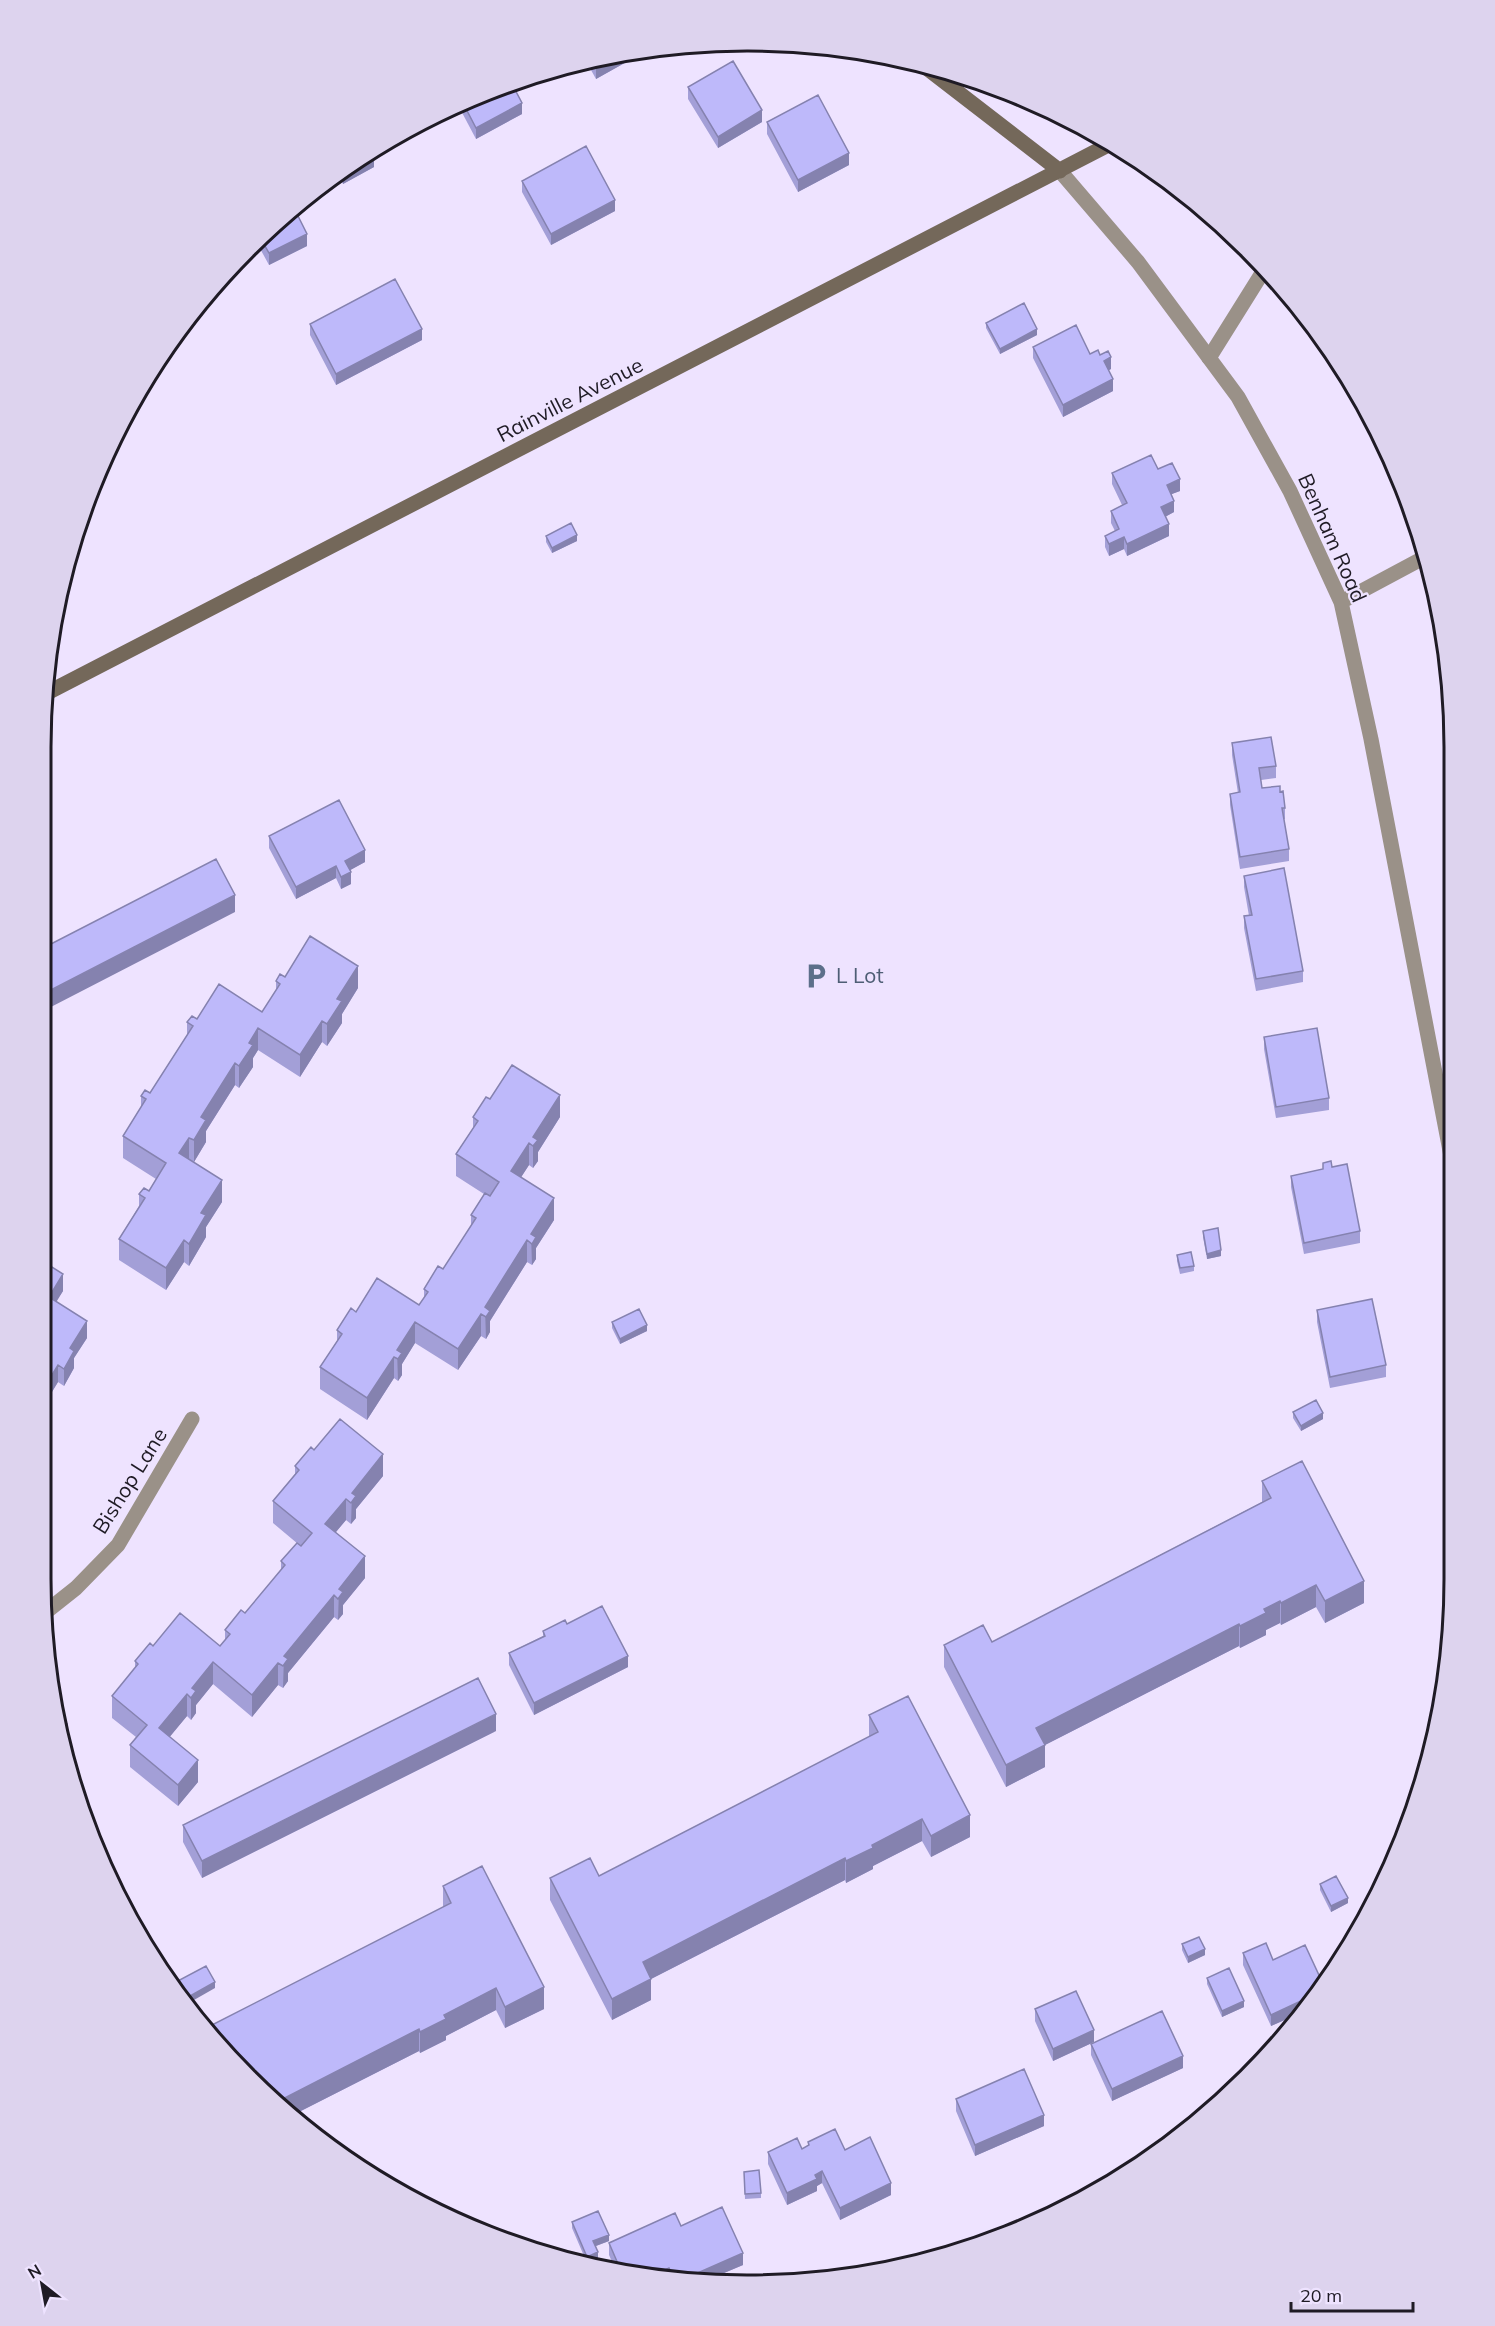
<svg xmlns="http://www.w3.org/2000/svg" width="1495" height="2326" viewBox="0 0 1495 2326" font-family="Mulish,sans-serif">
	<rect width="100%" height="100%" fill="#eee3ff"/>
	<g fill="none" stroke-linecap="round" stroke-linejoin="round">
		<!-- lane -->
		<path stroke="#9a9188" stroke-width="15" d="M1209,358L1264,270"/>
		<!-- street -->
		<path stroke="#9a9188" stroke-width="15" d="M1060,171L1138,262L1238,397L1290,491L1341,602L1371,739L1451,1156
			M1341,602L1427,556
			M47,1611L76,1588L118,1545L192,1419"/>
		<!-- secondary -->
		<path stroke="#74685a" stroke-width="15" d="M924,66L1060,171
			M47,693L1112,143"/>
	</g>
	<!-- wall -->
	<path fill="#a39fd7" d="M646,51L596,79L586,61Z
		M515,83V86L513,87L522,114L476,139L458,105Z
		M688,87L762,122L718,148L688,99Z
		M767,122L849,165L798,192L767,134Z
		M372,153L374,167L343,184L337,174Z
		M522,181L615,211L551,245L522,192Z
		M294,208L307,246L269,265L257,243Z
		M986,323L1037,335L1000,354L986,328Z
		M310,324L422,340L336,385L310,335Z
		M1033,347L1100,355L1111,369L1108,370L1113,391L1063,417L1033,358Z
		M1158,469L1180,491L1171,494L1174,512L1165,517L1169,536L1127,556L1124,549L1109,556L1105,547V536L1115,531L1111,523V511L1122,505L1112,484V473Z
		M546,536L577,541L552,553L546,542Z
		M1232,743L1276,766V778L1261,780L1262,788L1280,792L1285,808V819H1284L1289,849V861L1240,869L1230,805V794L1238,793L1232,755Z
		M269,836L365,862L350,870L351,884L341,889L336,878L296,899L269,848Z
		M1244,876L1303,971V982L1256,991L1244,928V916H1249L1244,887Z
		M285,977L358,988L342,1014V1023L327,1046L322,1042L300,1077L258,1050L253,1058V1067L239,1088L235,1085L206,1131V1142L194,1162L222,1202L206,1227V1237L189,1266L184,1262L166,1290L119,1260V1239L139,1206V1194L149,1191L156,1179L123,1158V1136L141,1108V1096L150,1093L187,1035V1022L197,1019L262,1012L276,991V981Z
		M1264,1037L1329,1098V1110L1276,1118L1264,1049Z
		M490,1099L560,1117L538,1152V1161L533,1168L529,1165L521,1177L554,1220L536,1248V1259L532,1265L527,1262L490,1321V1332L486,1339L481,1336L458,1370L415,1343L402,1364V1375L398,1381L394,1378L367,1420L320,1389V1367L337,1341V1330L356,1312L419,1305L424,1299V1289L443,1269L471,1226V1215L484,1194L456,1176V1154L473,1128V1117Z
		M1323,1163L1332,1167L1360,1231V1243L1304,1254L1291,1187V1176L1323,1169Z
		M1203,1231L1221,1256L1207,1259L1203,1237Z
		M1177,1255L1194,1266V1271L1180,1274L1177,1261Z
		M47,1264L63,1291L56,1301L87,1338L74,1358V1368L64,1386L58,1382L47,1400Z
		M1317,1310L1386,1365V1377L1330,1388L1317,1322Z
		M612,1322L647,1331L620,1344L612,1328Z
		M1293,1412L1323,1419L1301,1431L1293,1418Z
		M314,1450L383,1476L356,1509V1518L351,1524L346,1520L336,1532L365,1578L343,1605V1614L338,1620L334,1617L288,1673V1681L283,1688L278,1685L252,1717L213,1684L196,1705V1713L191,1720L187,1716L169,1737L198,1782L178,1806L130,1767V1745L136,1737L112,1718V1696L135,1668V1661L220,1646L225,1640V1630L245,1613L281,1571V1561L298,1544L273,1523V1501L295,1474V1466Z
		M1262,1481L1364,1603L1325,1623L1316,1607L1281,1625L1280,1623L1266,1630V1635L1240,1648L1239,1646L1045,1745V1767L1006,1787L944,1667V1645L992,1642L1262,1502Z
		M567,1624L628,1667L534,1715L509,1665V1653L543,1636V1631Z
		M869,1715L970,1837L931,1857L922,1841L873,1866V1869L846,1883L845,1880L651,1979V2000L612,2020L550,1900V1878L599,1876L869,1737Z
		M496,1731L202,1878L183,1842V1825Z
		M1320,1884L1348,1903L1331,1912L1320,1890Z
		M443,1886L544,2009L505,2028L496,2010L446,2036V2040L420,2053L419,2051L291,2116L247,2078L443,1907Z
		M1182,1944L1205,1955L1188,1963L1182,1950Z
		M1243,1953L1273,1960L1324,1986L1305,2011L1271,2026L1243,1965Z
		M1207,1978L1244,2007L1222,2017L1207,1984Z
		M1035,2009L1094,2042L1053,2061L1035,2021Z
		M1091,2044L1183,2068L1112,2101L1091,2055Z
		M956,2099L1044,2126L975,2156L956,2111Z
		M808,2142L845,2150L891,2195L840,2220L822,2183L817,2186V2191L787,2205L768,2164V2152L802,2149L808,2146Z
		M744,2172L761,2193V2198L745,2199Z
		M572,2222L609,2241L596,2246L598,2258L587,2263L572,2228Z
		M681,2226L743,2265L705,2281L617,2273L609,2255V2243Z"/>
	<!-- shaded-wall -->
	<path fill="#8582af" d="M646,51L596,79V68L617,56Z
		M522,103V114L476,139V128Z
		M762,110V122L718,148V137Z
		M849,153V165L798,192V180Z
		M374,156V167L343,184V173Z
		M615,200V211L551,245V234Z
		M307,234V246L269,265V253Z
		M422,329V340L336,385V374Z
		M1037,329V335L1000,354V349Z
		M1111,357V369L1104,373V361Z
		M1113,379V391L1063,417V405Z
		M1180,479V491L1167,496V485Z
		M1174,501V512L1161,519V507Z
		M1169,524V536L1127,556V544Z
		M577,535V541L552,553V548Z
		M1124,537V549L1109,556V544Z
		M365,850V862L345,873V861Z
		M336,866V878L296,899V887Z
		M351,872V884L341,889V877Z
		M235,895V912L47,1009V992Z
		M358,966V988L342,1014V1023L327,1046V1024L337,999Z
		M322,1021V1042L300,1077V1055Z
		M258,1028V1050L253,1058V1067L239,1088V1066L249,1043Z
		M235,1063V1085L206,1131V1142L194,1162V1140L201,1117Z
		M560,1095V1117L538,1152V1161L533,1168V1137Z
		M189,1138V1159L179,1153Z
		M529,1143V1165L511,1193V1171Z
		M222,1180V1202L206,1227V1237L189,1266V1244L201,1213Z
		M554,1198V1220L536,1248V1259L532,1265L531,1234Z
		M184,1240V1262L166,1290V1268Z
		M527,1240V1262L490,1321V1332L486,1339L485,1307Z
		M1221,1250V1256L1207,1259V1254Z
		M63,1274V1291L49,1314V1297Z
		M481,1314V1336L458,1370V1349Z
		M87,1321V1338L74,1358V1368L64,1386V1369L70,1348Z
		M415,1322V1343L402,1364V1375L398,1381L397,1350Z
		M647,1325V1331L620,1344V1339Z
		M394,1357V1378L367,1420V1398Z
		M58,1365V1382L47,1400V1383Z
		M1323,1413V1419L1301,1431V1426Z
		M383,1454V1476L356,1509V1518L351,1524L352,1493Z
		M346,1499V1520L325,1545V1524Z
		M365,1556V1578L343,1605V1614L338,1620L339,1589Z
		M1364,1581V1603L1325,1623V1601Z
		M1316,1585V1607L1281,1625V1603Z
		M334,1595V1617L288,1673V1681L283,1688L284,1656Z
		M1280,1601V1623L1266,1630V1635L1240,1648V1626L1264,1609Z
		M1239,1624V1646L1045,1745V1767L1006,1787V1765L1036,1728Z
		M628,1656V1667L534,1715V1703Z
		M213,1662V1684L196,1705V1713L191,1720V1698L192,1688Z
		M278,1663V1685L252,1717V1695Z
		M187,1694V1716L159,1750V1728Z
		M496,1714V1731L202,1878V1861Z
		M67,1724V1741L65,1752L64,1746Z
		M198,1760V1782L178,1806V1785Z
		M970,1815V1837L931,1857V1836Z
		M922,1819V1841L873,1866V1869L846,1883V1861L872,1845Z
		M845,1858V1880L651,1979V2000L612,2020V1999L643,1962Z
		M1348,1898V1903L1331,1912V1906Z
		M1205,1949V1955L1188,1963V1957Z
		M215,1982V1988L187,2004L183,2000Z
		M544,1987V2009L505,2028V2007Z
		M496,1988V2010L446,2036V2040L420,2053V2032L444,2015Z
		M1318,1993L1305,2011L1271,2026V2015Z
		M1244,2001V2007L1222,2017V2011Z
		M419,2029V2051L291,2116L275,2103Z
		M1094,2030V2042L1053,2061V2049Z
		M1183,2056V2068L1112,2101V2089Z
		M1044,2115V2126L975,2156V2145Z
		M822,2171V2183L817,2186V2191L787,2205V2193L815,2175Z
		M891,2183V2195L840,2220V2208Z
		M609,2235V2241L593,2247V2241Z
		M598,2252V2258L587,2263V2257Z
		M743,2253V2265L705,2281L684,2279Z
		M669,2268V2278L652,2276Z"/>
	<!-- building -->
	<path fill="#beb9fa" stroke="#8582af" stroke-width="1.5" d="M617,56L596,68L592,60Z
		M733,61L762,110L718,137L688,87Z
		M512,84L522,103L476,128L463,103Z
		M818,95L849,153L798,180L767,122Z
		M586,146L615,200L551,234L522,181Z
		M372,153L374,156L343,173L342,171Z
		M294,208L307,234L269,253L261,239Z
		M395,279L422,329L336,374L310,324Z
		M1024,303L1037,329L1000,349L986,323Z
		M1076,325L1090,354L1098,350L1100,355L1108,351L1111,357L1104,361L1113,379L1063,405L1033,347Z
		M1151,455L1158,469L1172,463L1180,479L1167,485L1174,501L1161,507L1169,524L1127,544L1124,537L1109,544L1105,536L1119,529L1111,511L1127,503L1112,473Z
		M571,523L577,535L552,548L546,536Z
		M1271,737L1276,766L1259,768L1262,788L1280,786V792L1283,791L1285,808H1282L1289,849L1240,857L1230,794L1240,792L1232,743Z
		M339,800L365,850L345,861L351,872L341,877L336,866L296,887L269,836Z
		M216,859L235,895L47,992V946Z
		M1284,868L1303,971L1256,979L1244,916L1252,915L1244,876Z
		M310,936L358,966L337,999L342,1001L327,1024L322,1021L300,1055L258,1028L249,1043L253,1045L239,1066L235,1063L201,1117L206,1120L194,1140L189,1138L179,1153L222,1180L201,1213L206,1215L189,1244L184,1240L166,1268L119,1239L145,1198L139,1194L144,1188L149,1191L166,1163L123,1136L146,1099L141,1096L145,1090L150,1093L193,1026L187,1022L192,1016L197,1019L219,984L262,1012L280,984L276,981L280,974L285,977Z
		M1317,1028L1329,1098L1276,1107L1264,1037Z
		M512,1065L560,1095L533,1137L538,1140L533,1146L529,1143L511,1171L554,1198L531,1234L536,1237L532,1244L527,1240L485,1307L490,1311L486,1317L481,1314L458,1349L415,1322L397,1350L402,1353L398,1359L394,1357L367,1398L320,1367L342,1334L337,1330L351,1308L356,1312L377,1278L419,1305L428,1292L424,1289L438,1266L443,1269L476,1218L471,1215L485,1193L490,1196L499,1182L456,1154L478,1121L473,1117L486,1097L490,1099Z
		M1331,1161L1332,1167L1347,1164L1360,1231L1304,1243L1291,1176L1323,1169V1163Z
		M1218,1228L1221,1250L1207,1254L1203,1231Z
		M1191,1252L1194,1266L1180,1268L1177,1255Z
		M47,1264L63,1274L49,1297L87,1321L70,1348L74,1351L64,1369L58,1365L47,1383Z
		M1372,1299L1386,1365L1330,1377L1317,1310Z
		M639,1309L647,1325L620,1339L612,1322Z
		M1316,1400L1323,1413L1301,1426L1293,1412Z
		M340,1419L383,1454L352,1493L356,1496L351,1503L346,1499L325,1524L365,1556L339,1589L343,1592L338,1599L334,1595L284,1656L288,1659L283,1666L278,1663L252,1695L213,1662L192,1688L196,1691L191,1698L187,1694L159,1728L198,1760L178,1785L130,1745L147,1725L112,1696L138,1664L135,1661L150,1643L153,1646L180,1613L220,1646L230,1634L225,1630L241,1610L245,1613L285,1565L281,1561L297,1543L301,1546L312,1533L273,1501L299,1470L295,1466L311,1447L314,1450Z
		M1302,1461L1364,1581L1325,1601L1316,1585L1281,1603L1280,1601L1264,1609L1266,1613L1240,1626L1239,1624L1036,1728L1045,1745L1006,1765L944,1645L983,1625L992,1642L1271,1498L1262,1481Z
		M602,1606L628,1656L534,1703L509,1653L545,1636L543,1631L565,1620L567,1624Z
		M478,1678L496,1714L202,1861L183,1825Z
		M908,1696L970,1815L931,1836L922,1819L872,1845L873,1848L846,1861L845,1858L643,1962L651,1979L612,1999L550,1878L590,1858L599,1876L878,1732L869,1715Z
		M59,1723L67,1724L64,1746Z
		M482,1866L544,1987L505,2007L496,1988L444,2015L446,2019L420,2032L419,2029L275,2103L247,2078L206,2028L451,1903L443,1886Z
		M1336,1876L1348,1898L1331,1906L1320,1884Z
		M1199,1937L1205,1949L1188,1957L1182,1944Z
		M1266,1943L1273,1960L1305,1945L1324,1986L1318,1993L1271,2015L1243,1953Z
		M206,1966L215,1982L183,2000L176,1992L172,1984Z
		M1229,1968L1244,2001L1222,2011L1207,1978Z
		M1076,1991L1094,2030L1053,2049L1035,2009Z
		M1162,2011L1183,2056L1112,2089L1091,2044Z
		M1024,2069L1044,2115L975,2145L956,2099Z
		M835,2129L845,2150L870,2137L891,2183L840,2208L822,2171L815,2175L817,2179L787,2193L768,2152L797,2138L802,2149L809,2145L808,2142Z
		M759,2170L761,2193L745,2194L744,2172Z
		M722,2207L743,2253L684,2279L674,2278L669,2268L652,2276L622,2273L609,2243L675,2213L681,2226Z
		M598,2211L609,2235L593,2241L598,2252L587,2257L572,2222Z"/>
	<!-- icons -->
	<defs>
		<g id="parking-bare" transform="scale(2.07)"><path d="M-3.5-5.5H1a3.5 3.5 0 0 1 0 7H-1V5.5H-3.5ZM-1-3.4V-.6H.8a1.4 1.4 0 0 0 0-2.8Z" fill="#5c6f8a" stroke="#eee3ff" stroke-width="2.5" paint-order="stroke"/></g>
	</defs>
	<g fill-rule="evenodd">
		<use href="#parking-bare" x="816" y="976"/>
	</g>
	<g text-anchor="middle" stroke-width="4.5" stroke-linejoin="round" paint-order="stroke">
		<!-- street labels -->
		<g font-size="21" fill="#1f1b25" stroke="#eee3ff">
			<text transform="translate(570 400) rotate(-27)" y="7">Rainville Avenue</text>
			<text transform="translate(1332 538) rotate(66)" y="7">Benham Road</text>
			<text transform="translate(130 1481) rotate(-58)" y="7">Bishop Lane</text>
		</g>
		<!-- service labels -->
		<g font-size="21" fill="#4e5e75" stroke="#eee3ff" text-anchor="start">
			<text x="836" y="983">L Lot</text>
		</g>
	</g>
	<!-- crop -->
	<path d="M0 0H1495V2326H0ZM747 51H748A696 696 0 0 1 1444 747V1579A696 696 0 0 1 748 2275H747A696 696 0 0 1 51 1579V747A696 696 0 0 1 747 51Z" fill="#ddd3ee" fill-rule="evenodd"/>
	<path fill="none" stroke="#1f1b25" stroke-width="3" d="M747 51H748A696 696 0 0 1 1444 747V1579A696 696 0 0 1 748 2275H747A696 696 0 0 1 51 1579V747A696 696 0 0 1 747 51Z"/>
	<!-- north arrow -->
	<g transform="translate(42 2284) rotate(329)" stroke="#eee3ff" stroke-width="4.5" paint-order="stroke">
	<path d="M0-4.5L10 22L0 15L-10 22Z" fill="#1f1b25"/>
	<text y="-9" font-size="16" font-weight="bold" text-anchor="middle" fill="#1f1b25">N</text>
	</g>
	<!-- scale -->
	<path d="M1291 2302v9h122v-9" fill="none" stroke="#1f1b25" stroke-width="3"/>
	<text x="1300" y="2302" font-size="18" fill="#1f1b25" stroke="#eee3ff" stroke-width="4.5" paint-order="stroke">20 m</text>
</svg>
